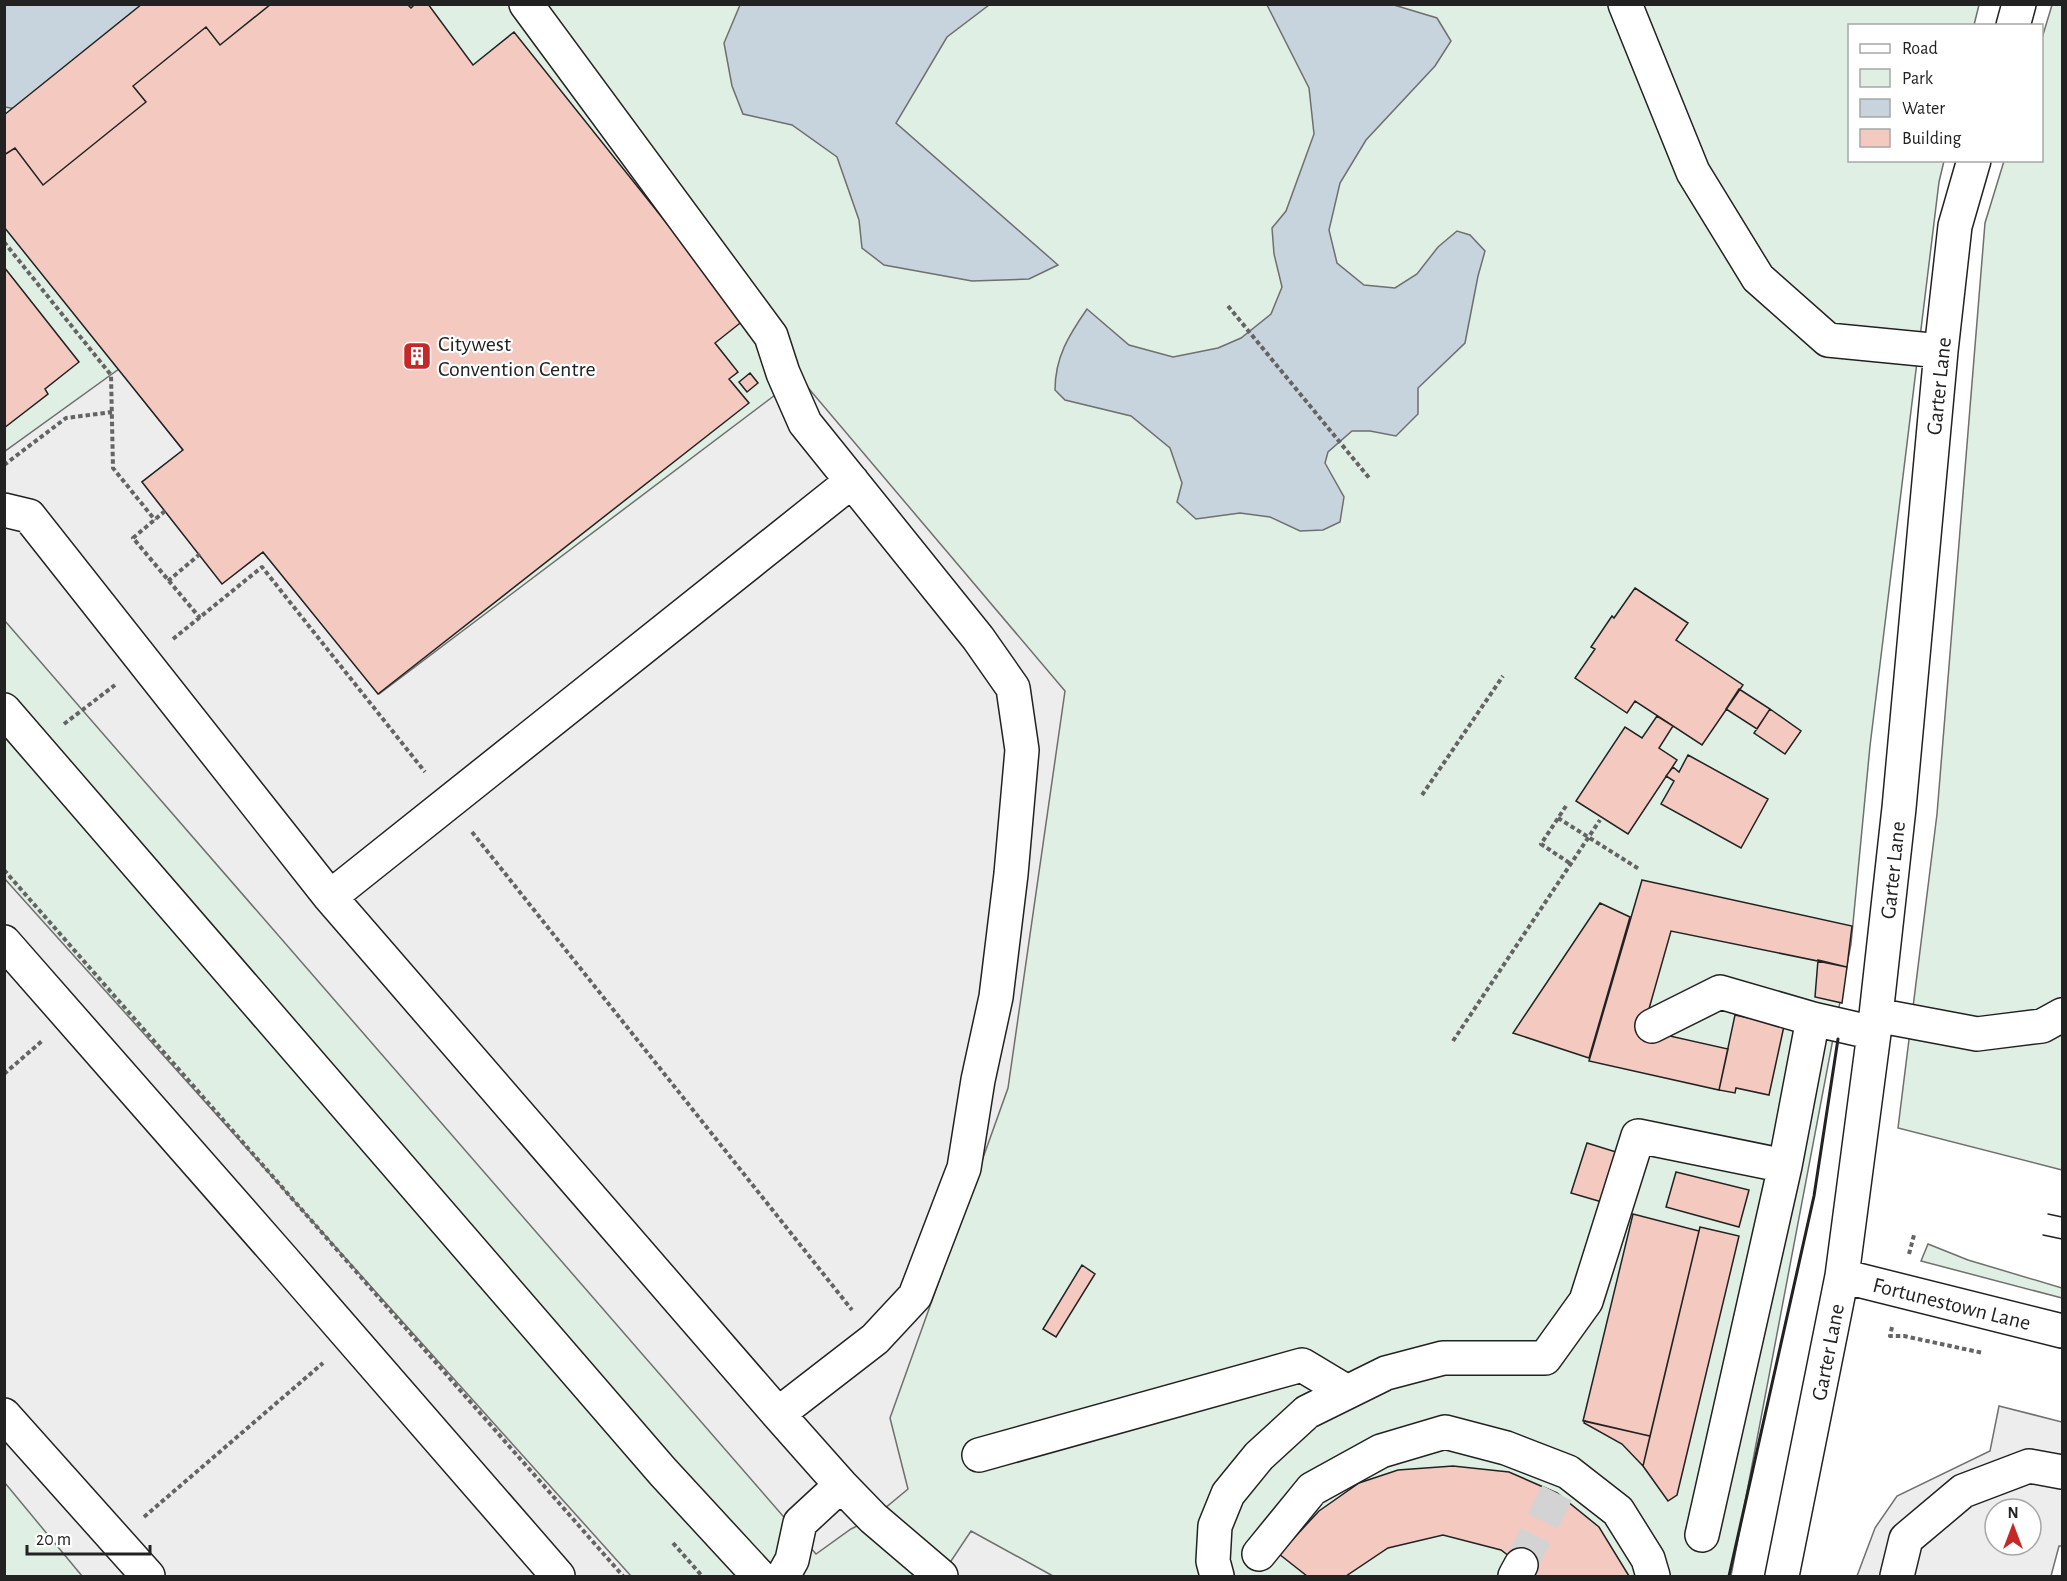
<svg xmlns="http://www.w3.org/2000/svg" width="2067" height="1581" viewBox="0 0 2067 1581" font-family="'Alegreya Sans',sans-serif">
	<rect width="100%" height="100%" fill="#fff"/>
	<!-- green -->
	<path fill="#e0efe3" stroke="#6f6f6f" stroke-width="1.5" d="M5,5H1979L1974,25L1850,26V160L1944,161L1939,182L1870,746L1851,944L1731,1576H5Z
		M2052,5H2062V1170L1898,1128L1937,814L1985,223L2004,161L2042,160V38Z
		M1928,1244L1968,1260L2062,1288V1298L1921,1261Z"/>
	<!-- parking -->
	<path fill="#ededed" stroke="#6f6f6f" stroke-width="1.5" fill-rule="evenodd" d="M119,369L183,450L142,482L222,583L263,552L379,694L799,377L1065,691L1008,1088L890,1418L908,1489L873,1518L851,1529L816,1554L5,621L4,452Z
		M4,878L631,1576H82L5,1483Z
		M1999,1406L2062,1422V1546H2059L2051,1576H1857L1875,1528L1897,1496L1990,1451ZM1995,1509H2031V1545H1995Z
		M971,1531L1053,1576H941Z"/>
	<!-- water -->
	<path fill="#c7d3dd" stroke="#6f6f6f" stroke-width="1.5" d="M4,5H170L46,114L5,107Z
		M740,5H989L947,37L896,123L1058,265L1029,279L972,281L884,265L862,248L859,220L837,157L792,125L743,114L732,86L724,43Z
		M1267,5H1394L1437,18L1451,41L1435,66L1366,140L1340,183L1329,230L1337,263L1364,285L1395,288L1417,274L1438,247L1457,231L1470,235L1485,251L1478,276L1465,343L1418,388V414L1396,436L1370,431H1352L1328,452L1325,463L1344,497L1340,522L1323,530L1300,531L1270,517L1240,513L1196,519L1177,502L1182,483L1170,448L1131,416L1065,400L1055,390C1055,357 1069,335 1087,309L1129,345L1173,357L1218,348L1241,338L1271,314L1282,287L1274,254L1272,228L1286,211L1314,134L1309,88Z"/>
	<!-- building -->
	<path fill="#f3c9c0" stroke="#222" stroke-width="1.5" d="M142,4H271L220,45L206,27L133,86L146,102L43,185L15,148L4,155V115Z
		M271,4H407L411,8L415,4H428L473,65L514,32L744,320L715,343L738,372L729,379L749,403L378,694L263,552L222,584L142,482L183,450L4,227V155L15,148L43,185L146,102L133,86L206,27L220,45Z
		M4,267L79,362L45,389L48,394L4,428Z
		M750,373L758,383L747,392L739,382Z
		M1635,588L1688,623L1676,640L1743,685L1702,745L1635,701L1627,713L1575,678L1595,649L1591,647L1612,616L1614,618Z
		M1739,689L1770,709L1757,729L1726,709Z
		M1770,709L1801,731L1785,754L1754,733Z
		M1657,716L1673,726L1659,748L1677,760L1628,834L1576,801L1625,727L1642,738Z
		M1688,755L1768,799L1741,848L1661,804L1674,781L1666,776L1673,767L1679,772Z
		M1642,880L1852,926L1847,967L1671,931L1643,1030L1728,1049L1719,1090L1589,1061Z
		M1600,903L1630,917L1589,1058L1513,1033Z
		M1818,960L1847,967L1842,1003L1815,997Z
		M1735,1015L1784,1026L1769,1095L1736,1088L1735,1093L1719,1090Z
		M1587,1143L1616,1152L1602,1202L1571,1193Z
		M1676,1172L1749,1190L1739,1227L1666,1207Z
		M1633,1214L1699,1231L1650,1436L1583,1421Z
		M1700,1227L1739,1236L1677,1495L1668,1501L1643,1466Z
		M1082,1265L1095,1274L1056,1337L1043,1329Z
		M1585,1421L1650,1436L1643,1466L1622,1444L1584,1423Z
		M1453,1466L1509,1472L1557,1493L1599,1527L1629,1576H1535L1501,1550L1443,1535L1388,1548L1346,1576H1307L1279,1554L1319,1511L1359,1483L1398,1470Z"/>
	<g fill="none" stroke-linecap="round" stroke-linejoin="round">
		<!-- minor-tunnel -->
		<path stroke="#d3d3d3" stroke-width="33" stroke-dasharray="33 16" stroke-linecap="butt" d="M1521,1565L1557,1493"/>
		<!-- minor casing -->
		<g stroke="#222" stroke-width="36">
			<path id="minor" d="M526,4L771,336L783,373L805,423L978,638L1013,688L1022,750L1011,874L996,997L978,1080L964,1168L915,1296L875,1339L778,1414
				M1625,4L1693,172L1758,278L1828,340L1941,351
				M2013,26L2019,4
				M4,510L29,516L330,897L778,1414L841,1485L873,1518L941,1576
				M4,710L663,1472L759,1576
				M330,897L852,481
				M4,942L284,1261L558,1576
				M1876,1015L1977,1034L2042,1026L2062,1015
				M1652,1026L1720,992L1813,1019L1874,1033
				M1842,1276L2062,1331
				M4,1415L148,1576
				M979,1455L1302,1365L1347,1392
				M1702,1535L1785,1166L1813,1019
				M1259,1554L1312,1489L1381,1451L1445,1432L1506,1448L1568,1472L1618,1511L1648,1559L1653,1576
				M783,1576L792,1560L800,1523L841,1485
				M1217,1576L1213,1561L1215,1526L1228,1494L1259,1456L1307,1412L1386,1373L1443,1358H1545L1586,1301L1638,1136L1785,1166
				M1515,1576L1521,1565
				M1782,1576L1842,1276L1874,1033L1899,808L1941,351L1955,226L1974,160
				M1897,1576L1906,1539L1963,1491L2029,1466L2062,1472"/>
		</g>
		<!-- path -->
		<path stroke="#646464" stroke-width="4" stroke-dasharray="4.5 3" stroke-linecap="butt" d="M4,242L111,375L113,468L155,520
			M1228,306L1370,479
			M4,465L66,418L112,412
			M165,511L133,538L200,618
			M168,581L200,554
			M173,639L262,567L425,772
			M64,724L115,685
			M1422,795L1503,676
			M1566,806L1541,844L1571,864
			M1558,818L1639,869
			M472,832L852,1310
			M4,870L623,1576
			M1453,1041L1600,820
			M4,1074L42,1041
			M1909,1254L1914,1235
			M1892,1327L1890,1336H1904L1983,1353
			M144,1517L323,1363
			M673,1543L702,1576"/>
		<!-- minor -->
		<use href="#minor" stroke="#fff" stroke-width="33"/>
		<!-- tram -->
		<path stroke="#222" stroke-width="1.5" d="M2048,1214L2062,1217
			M2043,1235L2062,1239"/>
		<!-- wall -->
		<path stroke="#222" stroke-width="3" d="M1729,1576L1814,1196L1838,1039"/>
	</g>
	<!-- icons -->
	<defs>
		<g id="building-square" transform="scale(1.5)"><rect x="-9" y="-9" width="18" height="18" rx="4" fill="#c62828" stroke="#fff"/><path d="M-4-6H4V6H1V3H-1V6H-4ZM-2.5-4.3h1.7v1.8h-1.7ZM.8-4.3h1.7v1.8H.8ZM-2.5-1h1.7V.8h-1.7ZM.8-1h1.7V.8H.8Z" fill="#fff"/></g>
	</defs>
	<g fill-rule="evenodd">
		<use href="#building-square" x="417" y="356"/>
	</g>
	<g text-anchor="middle" stroke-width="4.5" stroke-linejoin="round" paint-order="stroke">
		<!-- poi labels -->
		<g font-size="22" fill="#222" stroke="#fff" text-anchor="start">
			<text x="438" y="351">Citywest<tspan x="438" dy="25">Convention Centre</tspan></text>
		</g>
		<!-- street labels -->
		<g font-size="22" fill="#222" stroke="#fff">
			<text transform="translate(1938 386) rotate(-84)" y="8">Garter Lane</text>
			<text transform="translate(1892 870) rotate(-84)" y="8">Garter Lane</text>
			<text transform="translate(1952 1303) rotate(14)" y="8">Fortunestown Lane</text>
			<text transform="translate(1827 1352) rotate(-79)" y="8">Garter Lane</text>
		</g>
	</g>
	<!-- border -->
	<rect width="2067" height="1581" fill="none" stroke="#222222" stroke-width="12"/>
	<!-- legend -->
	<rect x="1848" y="24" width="195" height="138" fill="#ffffff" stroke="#a7a7a7" stroke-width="1.5"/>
	<rect x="1860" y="44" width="30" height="9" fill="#ffffff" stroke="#a7a7a7" stroke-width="1.5"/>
	<text x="1902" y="54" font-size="18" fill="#222222">Road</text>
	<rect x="1860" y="69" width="30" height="18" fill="#e0efe3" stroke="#a7a7a7" stroke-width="1.5"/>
	<text x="1902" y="84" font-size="18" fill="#222222">Park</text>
	<rect x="1860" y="99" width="30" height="18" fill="#c7d3dd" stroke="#a7a7a7" stroke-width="1.5"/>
	<text x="1902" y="114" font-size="18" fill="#222222">Water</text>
	<rect x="1860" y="129" width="30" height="18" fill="#f3c9c0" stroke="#a7a7a7" stroke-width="1.5"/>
	<text x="1902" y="144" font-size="18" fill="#222222">Building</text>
	<!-- north arrow -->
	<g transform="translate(2013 1527)"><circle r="28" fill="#ffffff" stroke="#a7a7a7" stroke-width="1.5"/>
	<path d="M0-4.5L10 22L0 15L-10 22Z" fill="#c62828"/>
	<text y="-9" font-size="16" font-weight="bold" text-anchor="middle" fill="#222222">N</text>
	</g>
	<!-- scale -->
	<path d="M27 1545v9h123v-9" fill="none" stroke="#222222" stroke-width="3"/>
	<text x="36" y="1545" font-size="18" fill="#222222" stroke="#ffffff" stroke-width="4.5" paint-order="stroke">20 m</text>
</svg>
